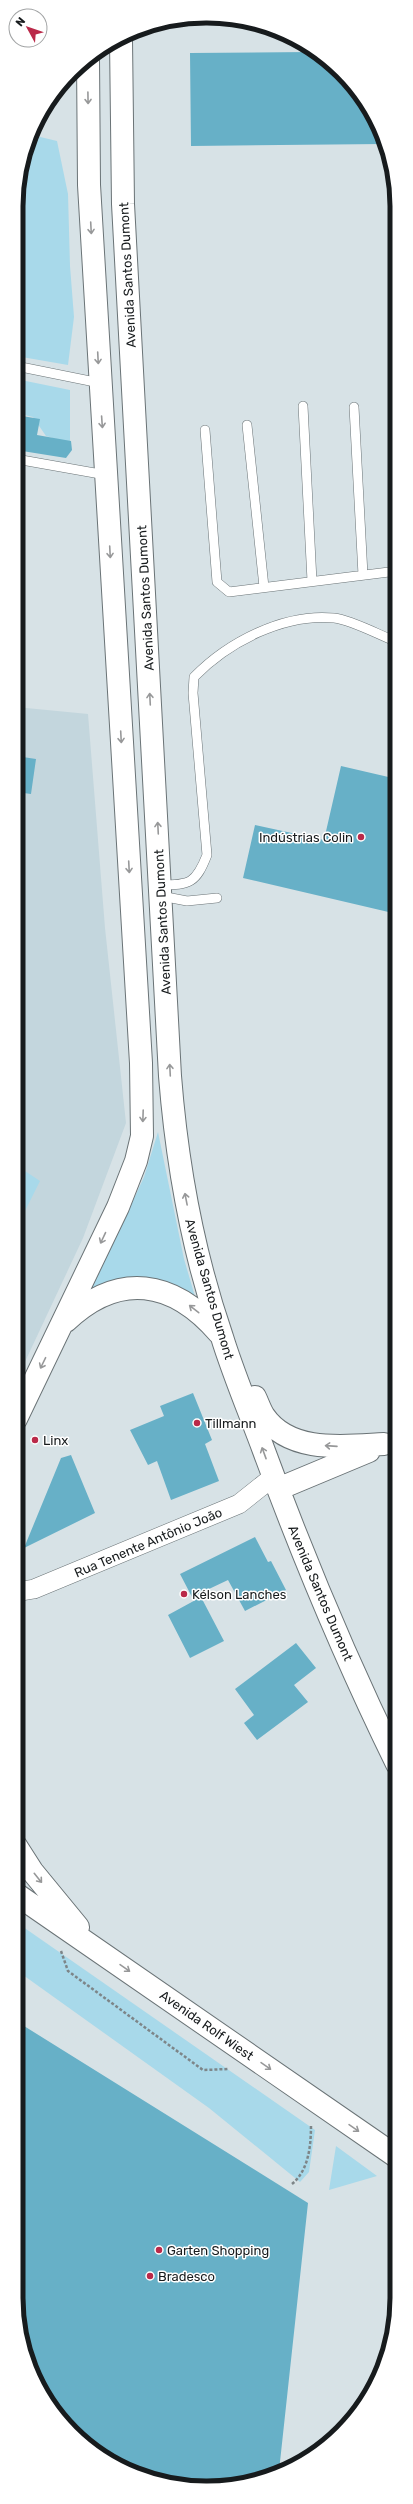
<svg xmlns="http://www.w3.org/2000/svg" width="413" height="2504" viewBox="0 0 413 2504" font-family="Rubik,sans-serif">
	<rect width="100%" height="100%" fill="#d7e2e6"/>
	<!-- built -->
	<path fill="#c3d6dd" d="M16,707L88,714L105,928L126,1123L83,1238L16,1381Z"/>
	<!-- green -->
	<path fill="#a8d9ea" d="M32,135L57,141L68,194L70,266L74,317L68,365L16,356V194Z
		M16,379L70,390V443L46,436L33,417L16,413Z
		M158,1132L184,1259L196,1300L119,1280L92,1288L144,1177Z
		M16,1165L40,1181L16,1229Z
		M16,1922L315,2130L309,2172L300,2182L209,2108L16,1970Z
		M336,2146L377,2176L329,2190Z"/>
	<!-- building -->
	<path fill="#67b0c7" d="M311,52L341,72L377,122L383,144L191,146L190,53Z
		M16,415L40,419L37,435L71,441L72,450L66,458L16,450Z
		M16,756L36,759L31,794L16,792Z
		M341,766L397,779V914L243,878L255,825L324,840Z
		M193,1393L212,1440L205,1444L219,1481L171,1500L157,1461L148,1465L130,1430L164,1416L160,1406Z
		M71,1455L95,1513L24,1548L61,1458Z
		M255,1537L268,1562L271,1561L286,1590L245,1611L228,1580L192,1597L180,1574Z
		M201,1597L224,1641L190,1658L168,1615Z
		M296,1643L316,1668L294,1685L308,1702L257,1740L244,1723L254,1715L235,1689Z
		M16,2021L308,2203L279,2471L268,2478L194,2488L133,2473L72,2432L30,2370L16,2298Z"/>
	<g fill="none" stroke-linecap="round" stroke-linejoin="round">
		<!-- lane casing -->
		<g stroke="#6a7376" stroke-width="10">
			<path id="lane" d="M16,366L100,383
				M395,392L397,419
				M303,406L312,581
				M354,407L363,575
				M247,425L264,587
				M205,430L217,582L229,592L397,571
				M16,459L106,475
				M161,885C190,885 196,883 207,855L193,693L194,677C228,642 284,613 334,618C352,620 379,635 397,642
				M161,896L187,901L217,898"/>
		</g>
		<!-- street casing -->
		<g stroke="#6a7376" stroke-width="20">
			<path id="street" d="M16,1592L34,1589L239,1504L273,1477"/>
		</g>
		<!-- primary casing -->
		<g stroke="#6a7376" stroke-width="24">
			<path id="primary" d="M121,40L123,204L170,1076C177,1165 193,1253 222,1337C234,1376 250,1413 264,1451C303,1557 347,1662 397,1764
				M66,1321C119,1271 173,1280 219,1333
				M255,1397C258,1403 260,1410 264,1416C290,1454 345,1446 384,1444
				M16,1419L118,1207L136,1161L142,1136L141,1063L89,185L88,59
				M278,1489L369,1451
				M16,1846L32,1871L78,1927
				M16,1894L397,2157"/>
		</g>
		<!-- path -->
		<path stroke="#7d8588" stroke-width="2.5" stroke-dasharray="3 2" stroke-linecap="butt" d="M61,1951L68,1971L203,2070L229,2069
			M16,2009L24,1997
			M389,2177L397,2182
			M292,2184C309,2170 311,2145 311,2124"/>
		<!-- lane -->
		<use href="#lane" stroke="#fff" stroke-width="9"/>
		<!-- street -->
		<use href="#street" stroke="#fff" stroke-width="19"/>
		<!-- primary -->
		<use href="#primary" stroke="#fff" stroke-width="22"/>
	</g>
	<!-- one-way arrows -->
	<defs><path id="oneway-shaft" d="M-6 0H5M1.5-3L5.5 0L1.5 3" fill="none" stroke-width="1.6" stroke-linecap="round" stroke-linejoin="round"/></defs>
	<g stroke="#979899">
		<use href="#oneway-shaft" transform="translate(88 98) rotate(89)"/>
		<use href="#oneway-shaft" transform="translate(91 228) rotate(87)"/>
		<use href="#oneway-shaft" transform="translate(98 358) rotate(87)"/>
		<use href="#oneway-shaft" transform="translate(102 422) rotate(86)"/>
		<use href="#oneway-shaft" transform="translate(110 552) rotate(87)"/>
		<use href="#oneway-shaft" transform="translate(150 699) rotate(-93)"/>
		<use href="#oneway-shaft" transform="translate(121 737) rotate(87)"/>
		<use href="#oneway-shaft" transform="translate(158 828) rotate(-93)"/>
		<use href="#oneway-shaft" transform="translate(129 867) rotate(87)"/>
		<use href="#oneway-shaft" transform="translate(170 1070) rotate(-93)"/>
		<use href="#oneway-shaft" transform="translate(143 1116) rotate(92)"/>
		<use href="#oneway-shaft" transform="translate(186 1199) rotate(-101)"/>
		<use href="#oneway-shaft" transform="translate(103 1238) rotate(115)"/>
		<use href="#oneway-shaft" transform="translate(194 1309) rotate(-142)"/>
		<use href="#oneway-shaft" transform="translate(43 1363) rotate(116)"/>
		<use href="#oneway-shaft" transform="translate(331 1446) rotate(-176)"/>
		<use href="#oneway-shaft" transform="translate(264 1453) rotate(-110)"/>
		<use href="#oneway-shaft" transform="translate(38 1878) rotate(51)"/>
		<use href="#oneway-shaft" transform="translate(125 1968) rotate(35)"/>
		<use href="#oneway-shaft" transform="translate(266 2066) rotate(35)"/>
		<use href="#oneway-shaft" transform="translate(354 2128) rotate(35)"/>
	</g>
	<!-- markers -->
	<g fill="#ba2949" stroke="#fff" stroke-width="1.5">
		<circle cx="361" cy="837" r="4"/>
		<circle cx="197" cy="1423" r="4"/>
		<circle cx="35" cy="1440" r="4"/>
		<circle cx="184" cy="1594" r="4"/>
		<circle cx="159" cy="2250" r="4"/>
		<circle cx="150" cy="2276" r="4"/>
	</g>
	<g text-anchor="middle" stroke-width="3" stroke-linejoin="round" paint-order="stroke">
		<!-- street labels -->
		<g font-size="13" fill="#171b1d" stroke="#fff">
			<text transform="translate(127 275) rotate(-93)" y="5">Avenida Santos Dumont</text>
			<text transform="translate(145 598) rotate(-93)" y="5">Avenida Santos Dumont</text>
			<text transform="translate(162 922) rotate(-93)" y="5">Avenida Santos Dumont</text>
			<text transform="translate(210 1289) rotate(74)" y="5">Avenida Santos Dumont</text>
			<text transform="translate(148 1542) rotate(-23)" y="5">Rua Tenente Antônio João</text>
			<text transform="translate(321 1593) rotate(67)" y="5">Avenida Santos Dumont</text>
			<text transform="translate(207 2025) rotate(35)" y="5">Avenida Rolf Wiest</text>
		</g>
		<!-- poi labels -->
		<g font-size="13" fill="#171b1d" stroke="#fff" text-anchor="start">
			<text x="353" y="842" text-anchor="end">Indústrias Colin</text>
			<text x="205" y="1428">Tillmann</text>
			<text x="43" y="1445">Linx</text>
			<text x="192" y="1599">Kélson Lanches</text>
			<text x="167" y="2255">Garten Shopping</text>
			<text x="158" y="2281">Bradesco</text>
		</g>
	</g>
	<!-- crop -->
	<path d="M0 0H413V2504H0ZM206 23H207A183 183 0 0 1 390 206V2298A183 183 0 0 1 207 2481H206A183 183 0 0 1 23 2298V206A183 183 0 0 1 206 23Z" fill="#fff" fill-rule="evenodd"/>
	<path fill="none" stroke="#171b1d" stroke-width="5" d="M206 23H207A183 183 0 0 1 390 206V2298A183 183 0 0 1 207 2481H206A183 183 0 0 1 23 2298V206A183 183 0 0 1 206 23Z"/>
	<!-- north arrow -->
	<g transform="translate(28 28) rotate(310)"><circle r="19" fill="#ffffff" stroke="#a2a4a5"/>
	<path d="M0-3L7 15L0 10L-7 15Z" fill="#ba2949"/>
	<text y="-6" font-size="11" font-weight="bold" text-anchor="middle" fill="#171b1d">N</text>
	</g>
</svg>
